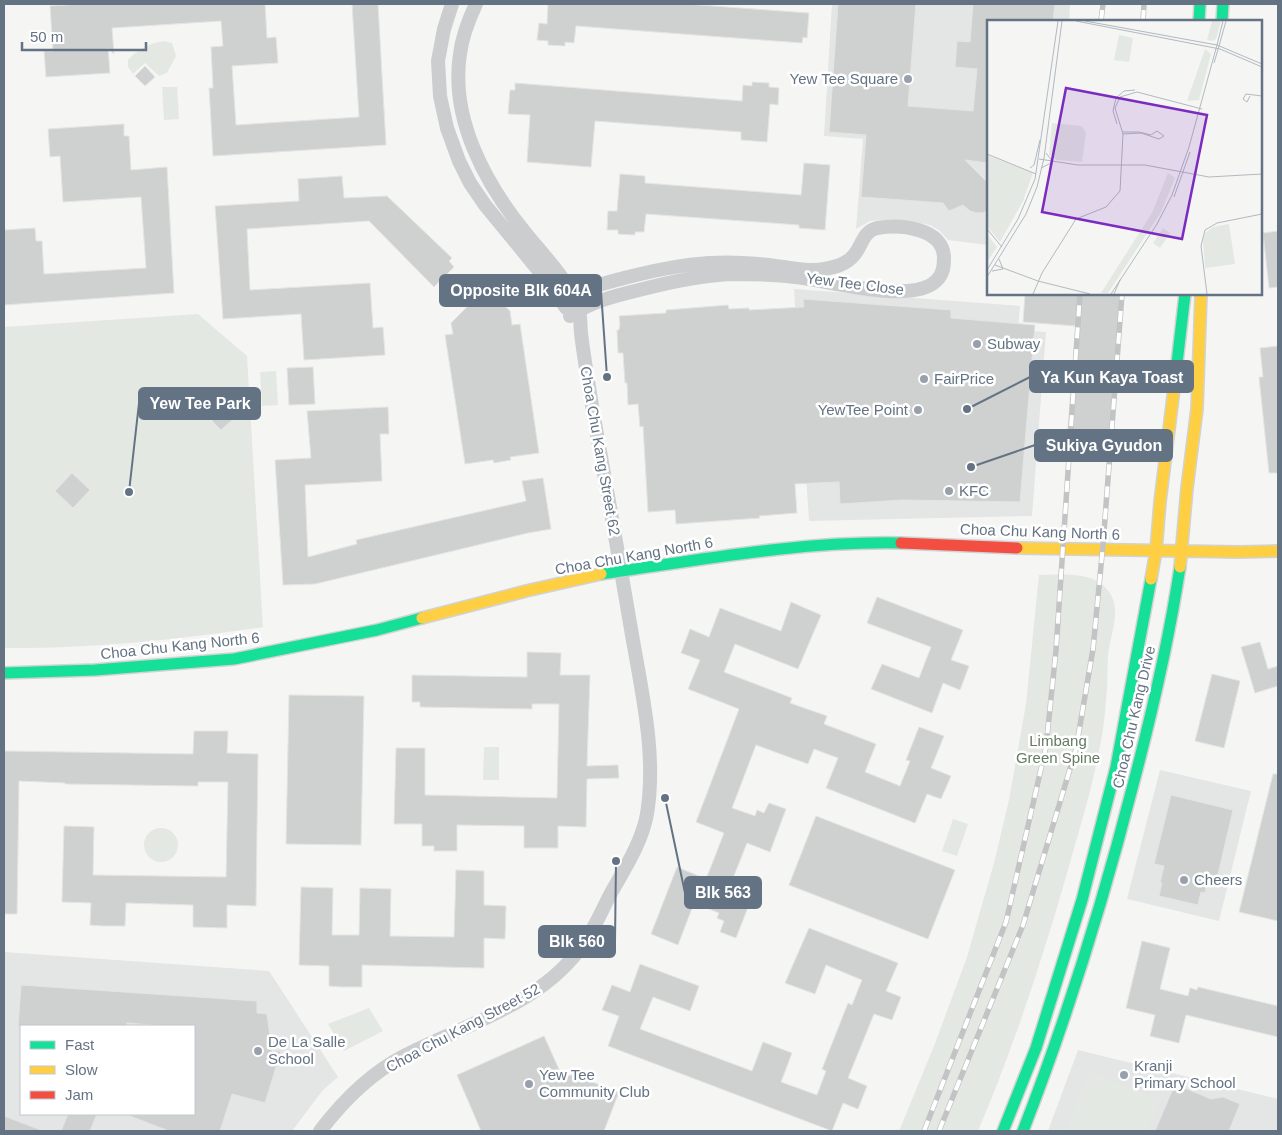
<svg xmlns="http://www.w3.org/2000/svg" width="1282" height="1135" viewBox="0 0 1282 1135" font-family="Arial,sans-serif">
	<rect width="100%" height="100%" fill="#f5f5f4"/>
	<!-- built -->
	<path fill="#e4e5e5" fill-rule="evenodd" d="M832,4H1070L1069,21H988V245L948,240L939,230L930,225L919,223L881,220L870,221L856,229L863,139L824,136Z
		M794,289L1020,306L1018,330L1046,332L1032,516L809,521Z
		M1160,770L1251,791L1219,921L1127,899Z
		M4,952L269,971L338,1077L323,1090L292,1131H4ZM21,1026H194V1114H21Z
		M1078,1050L1278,1099V1131H1048Z"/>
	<!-- green -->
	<path fill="#e4e8e2" d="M164,41L172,43L176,56L167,73L159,76L145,63L133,74L128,67V60C138,49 150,43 164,41Z
		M162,87H177L179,119L164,120Z
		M198,314L247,356L263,627C177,640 90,649 4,648V327Z
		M276,371L278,405L262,406L260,372Z
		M1039,575C1063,575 1097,570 1111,595C1121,613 1110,636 1108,655C1107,670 1108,685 1106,700C1105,718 1102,738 1098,756C1090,797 1077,837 1066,877C1041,963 1013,1049 978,1131H899L934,1046L967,957L994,863L1009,800L1026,704Z
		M484,747H499V780H483Z
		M953,819L968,824L957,856L942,851Z
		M144 845a17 17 0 1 1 34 0a17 17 0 1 1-34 0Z
		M369,1008L383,1031L344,1051L328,1024Z
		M1090,1071L1160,1100L1147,1131H1065Z"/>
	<!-- building -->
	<path fill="#cfd1d1" stroke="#e4e4e4" d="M82,4H265L267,38L276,37L278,63L232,66L236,125L359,117L352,4H378L386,145L213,156L209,88H213L211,47L223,46L221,21L112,28L114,54L108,48L110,73L46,77L44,51H53L50,6Z
		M548,4H686L809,13L807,38L803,37L802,43L576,26L574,43L565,42V46L548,45V41L537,40L539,23L547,24Z
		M838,4H916L908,106L973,111L977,69L955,67L957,41L970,42L973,4H1055L1053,21H988V163L965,160L988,183V210L983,213H977L970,211L963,205L949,211L943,203L861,197L866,135L829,132Z
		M145,66L155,77L145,86L135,76Z
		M752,82L769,83V87L779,88L778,105L770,104L767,142L741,140V132L595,121L591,167L527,162L530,115L508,114L510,90H515V83L742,101L743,85L752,86Z
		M124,124V136H129L131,170L167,167L174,293L4,305V230L35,228L36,241H42L44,274L146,268L141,197L63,202L60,156L50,157L48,129Z
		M804,163L830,165L825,230L799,228V225L646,214L644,232H635V235L618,234V230H607L608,211H617L620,174L645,176V183L801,195Z
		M342,176L344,198L387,196L452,258L449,261L454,267L434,287L369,221L247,229L250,290L370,283L373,328L383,327L385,355L304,360L301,314L223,319L215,206L299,201L298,179Z
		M1278,231V287L1269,288L1263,233Z
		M486,288L510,311L512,325L520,324L539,453L510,457L511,460L494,463L493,460L465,464L445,335L453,334L451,323Z
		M1025,294H1123L1111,443L1067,440L1076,326L1023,322Z
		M803,299L951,310V318L1035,325L1020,502L902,500L840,504L839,482L795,484L797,513L759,516L760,518L676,524L675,510L648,512L643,426L640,427L638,404L628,405L627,383H625L623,353H618L617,330H619L620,324L619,316L666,313V310L728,305L729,309L749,308V310L804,307Z
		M1278,346V473H1269L1259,377H1263L1260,348Z
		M313,367L315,404L289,405L287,368Z
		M234,400L243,410L221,430L212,421Z
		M388,407L389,434H380L382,481L305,485L308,557L357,544L356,540L526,501L522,481L543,478L551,529L528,533L315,584L283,585L275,460L311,458L307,411Z
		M72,473L90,490L73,508L55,491Z
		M877,597L963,630L951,660L969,666L960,690L943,683L932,713L871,689L882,664L919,678L931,647L867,623Z
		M791,602L821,615L798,669L735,644L724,672L792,698L790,703L827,716L824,724L876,744L865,772L900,786L910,761L906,760L919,727L944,736L931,768L951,776L941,799L927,794L915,823L826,788L838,758L814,749L808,764L756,745L732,808L755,816L757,810L764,813L769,803L786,809L770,852L747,843L729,888L752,897L736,938L720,932L724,921L717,918L719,913L694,903L678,945L651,934L677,867L706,879L712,864L724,833L696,822L739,709L688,689L700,660L681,653L690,629L709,637L720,608L781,631Z
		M1260,642L1268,669L1278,666V686L1255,693L1241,647Z
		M527,652L561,653L560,675H590L587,766L618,765L619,778L587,779L586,827L558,826V848H524V826L457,825V851H434V846H422V824H394L396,748H425V795L557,798L559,704H532V709L420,707V702H412V675L527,677Z
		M1212,674L1240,681L1224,748L1195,741Z
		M289,695L364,696L361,845L286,844Z
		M194,731H228L227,753L258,754L256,906L227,905V928L193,927V905L126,903L125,926H103L90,925L91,903L62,902L64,826L94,827L93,875L226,877L228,782H198V786L65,784V783L19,781L17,914H4V751L193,754Z
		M1273,774H1278V921L1239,912Z
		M1171,795L1233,810L1217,879L1208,877L1205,893L1201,892L1198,905L1159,896L1162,883H1160L1164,866L1154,864Z
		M816,816L955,870L928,939L789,885Z
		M456,870L484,871V905L506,906L505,939L484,938V968L362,965V987H341L329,986V966L299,965L301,887L333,888L332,935H359L360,888L391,889L390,936L454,937Z
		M809,928L898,963L886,991L901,997L892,1020L874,1014L848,1078L867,1086L858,1109L843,1103L832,1131L608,1046L619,1016L602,1010L612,985L630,992L640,964L699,986L690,1011L653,997L640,1029L752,1071L763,1042L792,1053L781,1082L817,1095L826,1071L822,1069L848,1003L852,1005L862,980L826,965L815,994L785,983Z
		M1142,941L1170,948L1160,989L1188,996L1190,988L1197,990L1198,987L1278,1006V1037L1186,1015L1179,1043L1150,1036L1155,1015L1126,1008Z
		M21,985L257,1001V1013L267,1014L272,1051H281L265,1103L232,1094L220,1131H169L127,1115L194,1114V1026H163L127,1023V1026H18Z
		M544,1036L562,1076L573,1075L619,1092L604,1131H481L457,1075Z
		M1175,1084L1211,1099L1223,1097L1240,1104L1229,1131H1155Z
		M68,1114H97L90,1131H61Z
		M4,1116L41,1130L40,1131H4Z"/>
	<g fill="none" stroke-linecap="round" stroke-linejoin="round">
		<!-- fast casing -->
		<g stroke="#d1d3d3" stroke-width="14">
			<path id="fast" d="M1199,21L1200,4
				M1222,21L1223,4
				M1174,389L1185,294
				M601,574C700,560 800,541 901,543
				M4,673L95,670L234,659L377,630L422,618
				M1003,1131L1036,1048L1082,900L1116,767L1151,579
				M1023,1131C1067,1018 1103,902 1133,785C1152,713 1169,640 1180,567"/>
		</g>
		<!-- slow casing -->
		<g stroke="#d1d3d3" stroke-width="14">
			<path id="slow" d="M1017,548L1238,552L1278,551
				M1180,567L1187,488L1197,409L1201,294
				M1151,579L1156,551L1160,502L1174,389
				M422,618L526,591L601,574"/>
		</g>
		<!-- jam casing -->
		<g stroke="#d1d3d3" stroke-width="14">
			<path id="jam" d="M901,543L1017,548"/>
		</g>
		<!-- street -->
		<path stroke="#cccdcf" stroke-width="14" d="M452,4L444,29L438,61L440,96L447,128L459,161L470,183L485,205L553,288L566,308
			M562,301C581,289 602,284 624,278C672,266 709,259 759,264C781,265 803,273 825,269C836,267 847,264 854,255C862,246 863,231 877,228C900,224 944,228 944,258C944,267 943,275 936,281C911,305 827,280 795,277C775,274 753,274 733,274C701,275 670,282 639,290C614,296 591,302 570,316
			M320,1131C343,1101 369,1074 404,1056C467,1023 545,1004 586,940C596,925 603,908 611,893C625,868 642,842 647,814C657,753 641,689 631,629C619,557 606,484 593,412C589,386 584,359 581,333C580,324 581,315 578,307C567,278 543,255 524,231C485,183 450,118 460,54C462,37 469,19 476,4"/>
		<!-- fast -->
		<use href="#fast" stroke="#16e098" stroke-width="11"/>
		<!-- slow -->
		<use href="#slow" stroke="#ffcf43" stroke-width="11"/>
		<!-- jam -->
		<use href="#jam" stroke="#f24e42" stroke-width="11"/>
		<!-- rail casing -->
		<g stroke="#c2c3c4" stroke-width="5.5">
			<path id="rail" d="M1101,21L1103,4
				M1143,21L1144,4
				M924,1131L1006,922L1046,747L1056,650L1080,294
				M939,1131L1023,925L1076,749L1093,649L1103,545L1122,294"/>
		</g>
		<!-- rail -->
		<use href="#rail" stroke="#fff" stroke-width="4" stroke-dasharray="11" stroke-linecap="butt"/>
	</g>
	<!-- markers -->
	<g fill="#97a0ab" stroke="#fff" stroke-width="2">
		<circle cx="908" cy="79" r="5"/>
		<circle cx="977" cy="344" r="5"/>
		<circle cx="924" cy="379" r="5"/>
		<circle cx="918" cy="410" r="5"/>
		<circle cx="949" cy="491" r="5"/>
		<circle cx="1184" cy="880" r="5"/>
		<circle cx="258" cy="1051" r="5"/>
		<circle cx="1124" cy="1075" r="5"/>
		<circle cx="529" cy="1084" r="5"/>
	</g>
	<g text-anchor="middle" stroke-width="5" stroke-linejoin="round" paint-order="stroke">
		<!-- poi labels -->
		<g font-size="15" fill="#647384" stroke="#fff" text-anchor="start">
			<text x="898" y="84" text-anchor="end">Yew Tee Square</text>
			<text x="987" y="349">Subway</text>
			<text x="934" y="384">FairPrice</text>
			<text x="908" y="415" text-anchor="end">YewTee Point</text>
			<text x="959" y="496">KFC</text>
			<text x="1194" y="885">Cheers</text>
			<text x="268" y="1047">De La Salle<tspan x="268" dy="17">School</tspan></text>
			<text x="1134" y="1071">Kranji<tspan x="1134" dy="17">Primary School</tspan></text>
			<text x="539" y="1080">Yew Tee<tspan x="539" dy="17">Community Club</tspan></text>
		</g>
		<!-- street labels -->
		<g font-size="15" fill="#647384" stroke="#fff">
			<text transform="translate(855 284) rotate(7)" y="5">Yew Tee Close</text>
			<text transform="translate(600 451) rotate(80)" y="5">Choa Chu Kang Street 62</text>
			<text transform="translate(1040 532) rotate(2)" y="5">Choa Chu Kang North 6</text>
			<text transform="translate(634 556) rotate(-10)" y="5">Choa Chu Kang North 6</text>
			<text transform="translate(180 646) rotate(-6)" y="5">Choa Chu Kang North 6</text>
			<text transform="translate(1134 717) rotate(-77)" y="5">Choa Chu Kang Drive</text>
			<text transform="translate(463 1028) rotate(-28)" y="5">Choa Chu Kang Street 52</text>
		</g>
		<!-- park labels -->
		<g font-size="15" fill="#667b63" stroke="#fff">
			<text x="1058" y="746">Limbang<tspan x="1058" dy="17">Green Spine</tspan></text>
		</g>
	</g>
	<!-- overview -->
	<g transform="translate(987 20)">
		<rect width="275" height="275" fill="#f5f5f4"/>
		<path d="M225,1H234L229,19L225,21L220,20ZM132,15L146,18L142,42L127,40ZM218,29L224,34L212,80L200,81ZM65,103L94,106L99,112L95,142L70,140L62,135ZM0,135L46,153L36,181L13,222L0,206ZM181,153L188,158L174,192L121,273H114L165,193ZM242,204L248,244L218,248L216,221L218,213L226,207ZM176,208L183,213L173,228L166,223ZM0,214L10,227L0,242Z" fill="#e4e8e2"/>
		<path fill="none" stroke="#b2b9c0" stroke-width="1" d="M89,1L233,29L275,47M98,1L230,25L275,44M230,25L236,1M232,26L239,1M227,43L232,26M263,76L260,82L256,79L259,74L275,76M130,104L126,91L129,78L137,71L148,70M135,112H152L164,115L170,111L177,116L172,119L154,113L136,114M0,134L49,154M52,139L91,145H158L222,157L275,154M43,148L47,145L53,120M54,148L66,142L59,133M187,177L203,132M0,209L15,227M8,245L51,261L103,274M0,250L31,199L48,159L71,1M5,251L16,249L12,239M0,257L39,194L50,167L57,138L75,1M46,274L55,253L89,199L119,187L133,171L136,114L128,88L133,77L150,72L215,89M124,274L170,204L185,175L202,127L230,25M127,274L133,260M220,274L214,226L218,210L230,203L275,194"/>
		<path fill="#7b2cbf" fill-opacity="0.15" stroke="#7b2cbf" stroke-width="2.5" d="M79,68L220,95L195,219L55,192Z"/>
		<rect width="275" height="275" fill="none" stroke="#647384" stroke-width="2.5"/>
	</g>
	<!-- callouts -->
	<path fill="none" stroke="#647384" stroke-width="2" d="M607 377L601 291M967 409L1030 377M129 492L139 403M971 467L1035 445M665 798L685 893M616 861L615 942"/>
	<g fill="#647384" stroke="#fff" stroke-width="2">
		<circle cx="607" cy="377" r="5"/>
		<circle cx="967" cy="409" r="5"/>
		<circle cx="129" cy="492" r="5"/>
		<circle cx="971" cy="467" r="5"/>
		<circle cx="665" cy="798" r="5"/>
		<circle cx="616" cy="861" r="5"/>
	</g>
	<g fill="#647384" stroke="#647384" stroke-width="2">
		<rect x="440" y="275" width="161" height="31" rx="5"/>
		<rect x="1030" y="361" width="163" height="31" rx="5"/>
		<rect x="139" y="388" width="121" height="31" rx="5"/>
		<rect x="1035" y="430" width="137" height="31" rx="5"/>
		<rect x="685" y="877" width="76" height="31" rx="5"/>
		<rect x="539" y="926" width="76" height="31" rx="5"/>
	</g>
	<g font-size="16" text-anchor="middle" font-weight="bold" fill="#fff">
		<text x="521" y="296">Opposite Blk 604A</text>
		<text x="1112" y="383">Ya Kun Kaya Toast</text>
		<text x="200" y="409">Yew Tee Park</text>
		<text x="1104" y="451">Sukiya Gyudon</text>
		<text x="723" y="898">Blk 563</text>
		<text x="577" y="947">Blk 560</text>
	</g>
	<!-- border -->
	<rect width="1282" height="1135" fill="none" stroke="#647384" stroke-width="10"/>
	<!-- legend -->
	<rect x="20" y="1025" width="175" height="90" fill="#ffffff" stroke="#c1c7ce"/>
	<rect x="30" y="1041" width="25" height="8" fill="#16e098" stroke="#c1c7ce"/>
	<text x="65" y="1050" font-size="15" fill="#647384">Fast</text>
	<rect x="30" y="1066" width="25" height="8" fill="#ffcf43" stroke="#c1c7ce"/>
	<text x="65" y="1075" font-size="15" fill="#647384">Slow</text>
	<rect x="30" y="1091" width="25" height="8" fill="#f24e42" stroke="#c1c7ce"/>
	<text x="65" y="1100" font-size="15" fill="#647384">Jam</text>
	<!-- scale -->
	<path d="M22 42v8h124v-8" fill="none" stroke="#647384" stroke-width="2.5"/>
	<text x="30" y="42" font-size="15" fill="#647384" stroke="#ffffff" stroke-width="4" paint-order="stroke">50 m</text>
</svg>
